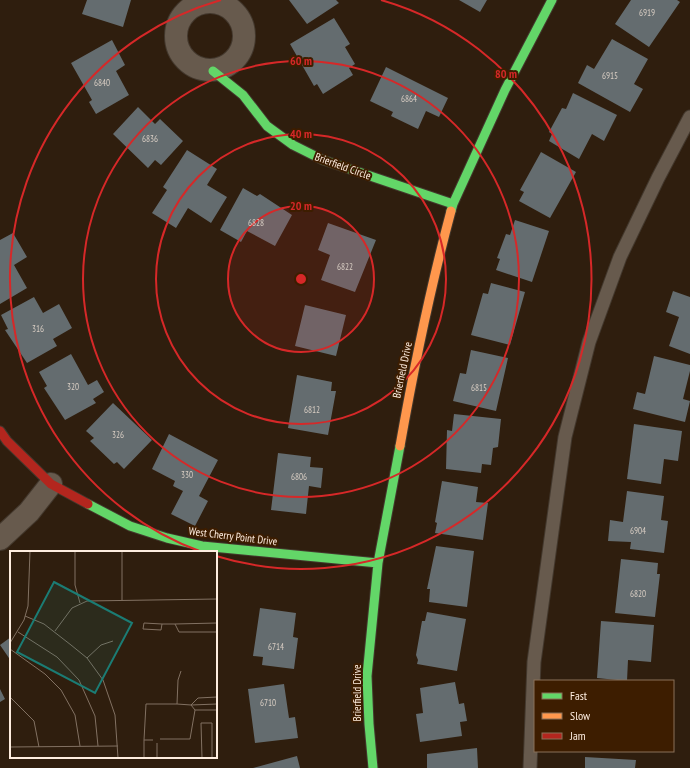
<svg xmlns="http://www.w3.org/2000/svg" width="690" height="768" viewBox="0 0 690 768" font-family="'PT Sans Narrow',sans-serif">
	<rect width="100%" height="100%" fill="#2f1e0e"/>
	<!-- building -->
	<path fill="#646c6f" d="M87,0H131L123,27L82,14Z
		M289,0H336L339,3L307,24Z
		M459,0H487L480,12Z
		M631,0H677L680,2L649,47L615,24Z
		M334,18L350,44L345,47L355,64L349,68L353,75L323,94L317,84L314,86L290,44Z
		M612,39L648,59L634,84L643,89L630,112L578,83L587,65L594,69Z
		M112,40L125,65L116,71L129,95L96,114L89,102L92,100L71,63Z
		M386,67L448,98L439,117L426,111L418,129L391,116L393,112L370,101Z
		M573,93L617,115L604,141L592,134L579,159L549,141L552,134L549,132L562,108L566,109Z
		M138,107L155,124L160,119L183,141L161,165L155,160L148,168L113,134Z
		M187,150L217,169L207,185L227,197L211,223L188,208L176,228L152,213L167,190L163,187Z
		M541,152L576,172L550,218L519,201L524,192L520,190Z
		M243,188L257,196L260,194L292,215L275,246L247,231L241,242L220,230Z
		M515,220L549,231L532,282L496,270L500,259L497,258L506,234L510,235Z
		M328,223L376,240L355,292L321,280L330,255L318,250Z
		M13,233L27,257L14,265L27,288L0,304V240Z
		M491,283L525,292L510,345L471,335L483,293L488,294Z
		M673,291L690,297V354L669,346L679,317L666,312Z
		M34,297L43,313L59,304L72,328L53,339L57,346L27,363L5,330L8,329L1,315Z
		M305,305L346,315L336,356L295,346Z
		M471,350L508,358L496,411L453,401L460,373L466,374Z
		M71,354L88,385L97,380L104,392L93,399L96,403L65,420L44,388L47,386L39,372Z
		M654,356L690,365V371L683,399L690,401L685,422L633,409L637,392L645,394Z
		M297,375L332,382L331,391H336L328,435L288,428Z
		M113,403L152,440L124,469L117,462L114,464L90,441L94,438L86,431Z
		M454,414L501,419L498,447L493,448L491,465L482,464L481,473L446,469L447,430L452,431Z
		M634,424L682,431L678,461L664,459L661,484L627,479Z
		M169,434L218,460L199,496L208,501L195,526L171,514L183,491L173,486L175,481L152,469Z
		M278,453L311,457L310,467L323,468L321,488L309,486L306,514L271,510Z
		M442,481L478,487L476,502L488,503L483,540L435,533L437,523L435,522Z
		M627,491L664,496L661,520L668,521L664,553L630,549L631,542L608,541L610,520L623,522Z
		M436,546L474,551L467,607L429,602L430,589H427Z
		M621,559L658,563L657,574H660L655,617L615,613Z
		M260,608L296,613L293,637L298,638L294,669L262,665L263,657L253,656Z
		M427,612L466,619L457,671L417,664L418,660L416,655L422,621H425Z
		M601,621L654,625L651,662L628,660L627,681L597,678Z
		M11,637V661L0,645Z
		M455,682L459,704L464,703L467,721L460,722L462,736L420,742L416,714L423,713L420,688Z
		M284,684L289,718L295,717L298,738L255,743L248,689Z
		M0,689L5,699L0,702Z
		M477,748L478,768H427V754Z
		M297,756L300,768H253Z
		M585,757L636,760L635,768H585Z"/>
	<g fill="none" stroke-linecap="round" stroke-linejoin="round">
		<!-- lane casing -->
		<g stroke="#43382d" stroke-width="15">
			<path id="lane" d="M530,768L534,662L565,437L589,342L620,257L658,178L690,117"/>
		</g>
		<!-- street casing -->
		<g stroke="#43382d" stroke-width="24">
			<path id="street" d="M176 36a34 34 0 1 1 68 0a34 34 0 1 1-68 0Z
				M0,539L29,512L51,484"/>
		</g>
		<!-- fast casing -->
		<g stroke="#43382d" stroke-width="11">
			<path id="fast" d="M213,71L243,95L267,126L293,145L323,160L453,204
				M451,211L453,204L505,90L552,0
				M88,504L130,526L167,538L202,546L378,563
				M373,768L369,724L367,676L378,563L400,446"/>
		</g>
		<!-- slow casing -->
		<g stroke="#43382d" stroke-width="11">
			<path id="slow" d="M400,446C414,367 430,289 451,211"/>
		</g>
		<!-- jam casing -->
		<g stroke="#43382d" stroke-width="11">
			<path id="jam" d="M0,431L7,441L51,484L88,504"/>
		</g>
		<!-- lane -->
		<use href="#lane" stroke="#675a4d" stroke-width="13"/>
		<!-- street -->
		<use href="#street" stroke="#675a4d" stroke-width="22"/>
		<!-- fast -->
		<use href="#fast" stroke="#63d668" stroke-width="9"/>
		<!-- slow -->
		<use href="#slow" stroke="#ff974d" stroke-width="9"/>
		<!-- jam -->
		<use href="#jam" stroke="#b3261e" stroke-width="9"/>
	</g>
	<!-- distance rings -->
	<circle cx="301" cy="279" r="73" fill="#d62828" fill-opacity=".12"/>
	<g fill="none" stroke="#d62828" stroke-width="2">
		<circle cx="301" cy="279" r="73"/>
		<circle cx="301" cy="279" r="145"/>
		<circle cx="301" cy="279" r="218"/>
		<path d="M202 552A290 290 0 0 1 221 0M381 0A290 290 0 1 1 216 556"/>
	</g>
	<g text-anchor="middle" stroke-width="4" stroke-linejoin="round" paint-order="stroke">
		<!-- number labels -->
		<g font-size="9" fill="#d8cdc3">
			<text x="647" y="16">6919</text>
			<text x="610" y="79">6915</text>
			<text x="102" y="86">6840</text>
			<text x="409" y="102">6864</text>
			<text x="150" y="142">6836</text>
			<text x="256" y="226">6828</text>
			<text x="345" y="270">6822</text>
			<text x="38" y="332">316</text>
			<text x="73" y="390">320</text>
			<text x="479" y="391">6815</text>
			<text x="312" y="413">6812</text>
			<text x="118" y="438">326</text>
			<text x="187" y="478">330</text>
			<text x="299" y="480">6806</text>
			<text x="638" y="534">6904</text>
			<text x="638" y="597">6820</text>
			<text x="276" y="650">6714</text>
			<text x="268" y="706">6710</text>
		</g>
		<!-- street labels -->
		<g font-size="11" fill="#feeddf" stroke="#3d1d00">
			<text transform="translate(343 166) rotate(20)" y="4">Brierfield Circle</text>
			<text transform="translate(402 370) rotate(-78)" y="4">Brierfield Drive</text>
			<text transform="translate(233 536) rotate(7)" y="4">West Cherry Point Drive</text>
			<text transform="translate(357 693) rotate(-90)" y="4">Brierfield Drive</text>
		</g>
	</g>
	<!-- overview -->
	<g transform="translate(10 551)">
		<rect width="207" height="207" fill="#2f1e0e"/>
		<path fill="none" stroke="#827162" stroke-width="1" d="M65,0V34L70,52M112,0V49M15,65L34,73L61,94L77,107L93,129L105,164L108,207M152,73L151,79L133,78L134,72L152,73H165L169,81H207M165,73L207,72M45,80L62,57L77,50L207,48M8,81L47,106L69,129L85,165L88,195M0,92L14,69L18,55L20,0M0,98L35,123L51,139L65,164L70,195M77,107L91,94L103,90M171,120L168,129L167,153L181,154L185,159M0,146L24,170L29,196M181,154L188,147L207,146M181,154L207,153M150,188H180L185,159H207M134,189L136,153H167M147,192V207M0,196L108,195M134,207V189H143M192,207L191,172H202V207"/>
		<path fill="#1b7c74" fill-opacity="0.15" stroke="#1b7c74" stroke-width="2" d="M44,31L122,72L85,142L7,101Z"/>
		<rect width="207" height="207" fill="none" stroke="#feeddf" stroke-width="2"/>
	</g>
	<circle cx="301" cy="279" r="6" fill="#d62828" stroke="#3d1d00" stroke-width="2"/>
	<g font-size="12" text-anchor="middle" font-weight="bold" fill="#d62828" stroke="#3d1d00" stroke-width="4" stroke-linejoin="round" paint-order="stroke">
		<text x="301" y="65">60 m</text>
		<text x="506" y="78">80 m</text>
		<text x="301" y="138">40 m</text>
		<text x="301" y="210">20 m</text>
	</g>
	<!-- legend -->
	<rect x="534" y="680" width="140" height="72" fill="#3d1d00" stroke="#8a7059"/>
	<rect x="542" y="693" width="20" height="6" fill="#63d668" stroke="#8a7059"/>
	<text x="570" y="700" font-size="12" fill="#feeddf">Fast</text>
	<rect x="542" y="713" width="20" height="6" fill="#ff974d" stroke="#8a7059"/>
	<text x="570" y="720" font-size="12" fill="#feeddf">Slow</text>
	<rect x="542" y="733" width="20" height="6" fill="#b3261e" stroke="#8a7059"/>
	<text x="570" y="740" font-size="12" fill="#feeddf">Jam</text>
</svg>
